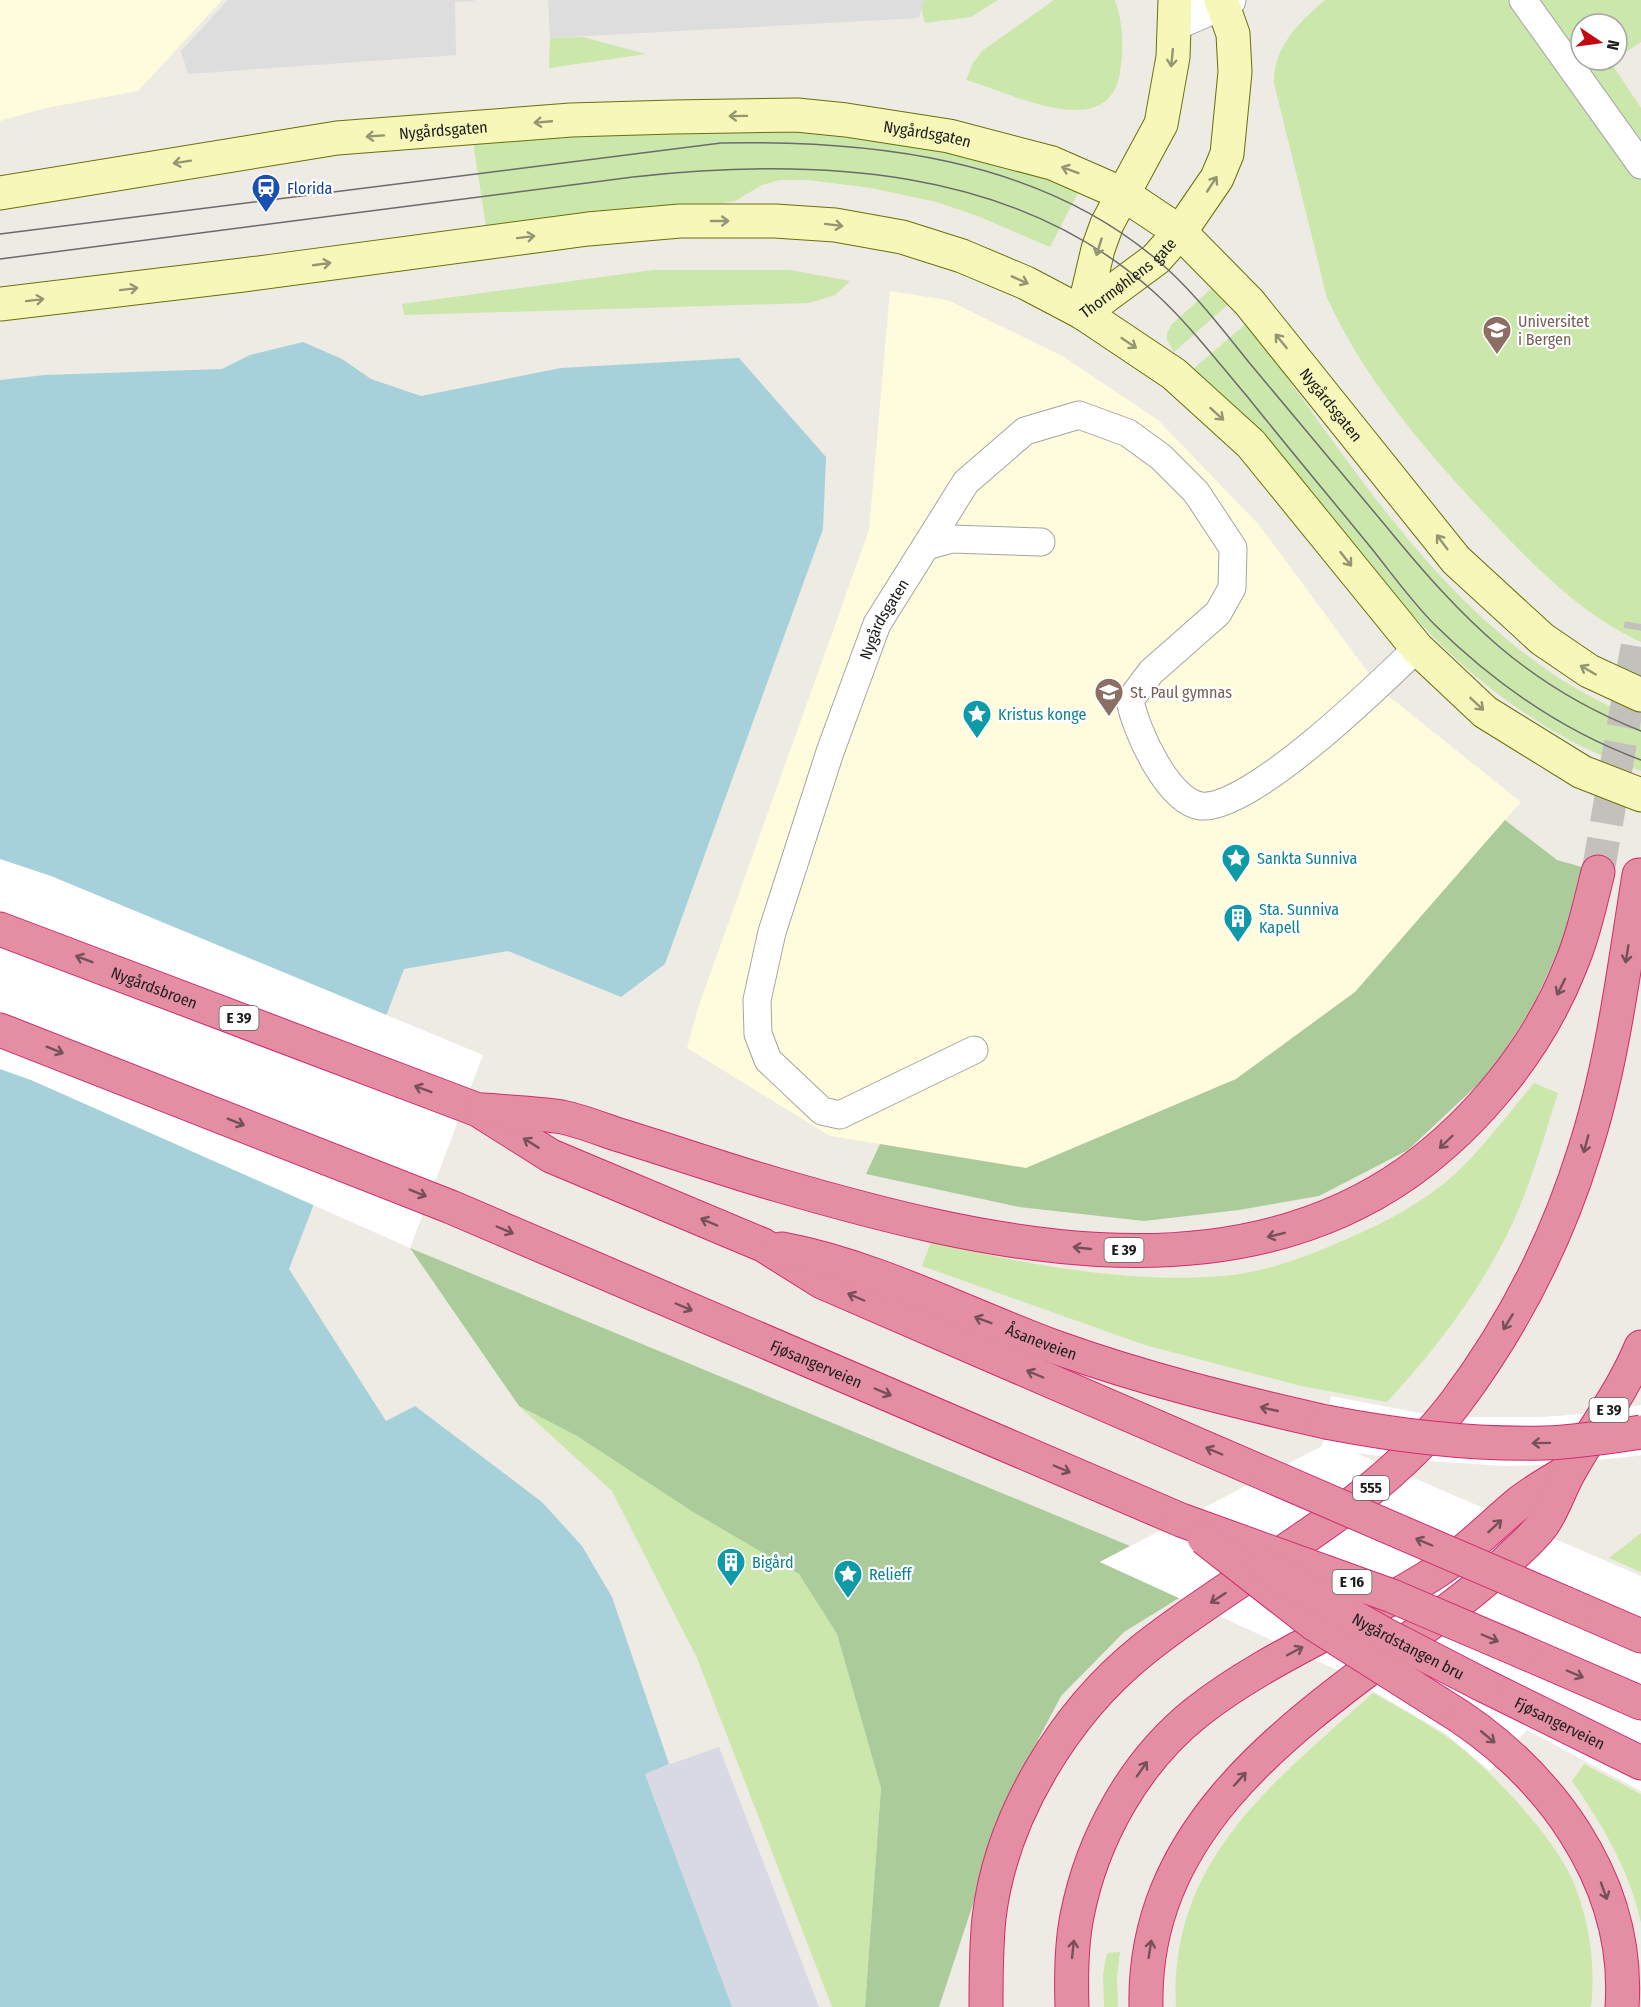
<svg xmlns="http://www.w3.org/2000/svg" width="1641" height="2007" viewBox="0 0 1641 2007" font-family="'Fira Sans Condensed',sans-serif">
	<rect width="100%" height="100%" fill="#eeeae4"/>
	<!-- education -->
	<path fill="#fefcdd" d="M0,0H222L138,91L46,108L0,121Z
		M890,291L948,300L1064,357L1158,420L1260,526L1381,690L1521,802L1355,992L1236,1079L1026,1168L830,1136L687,1048L698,1008L869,530Z"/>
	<!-- grass -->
	<path fill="#cbe7ab" d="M924,0H998L971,17L925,23L921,8Z
		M1054,0H1115C1123,23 1124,48 1120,72C1109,146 1008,91 966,80L973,63L982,51Z
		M1325,0H1641V42L1617,58V24H1581V60H1614L1611,63L1641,108V642C1580,614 1532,564 1486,515C1425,450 1365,380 1327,298L1274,83C1274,45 1299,23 1325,0Z
		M583,37L646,54L549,68L550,38Z
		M809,130L1002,160L1079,191L1050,247L980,217L937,202L871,188L808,180H780L762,185L735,201L717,204L680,206L486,226L473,142L571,136Z
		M653,270H790L850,281L835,295L809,303L404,315L402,304Z
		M1212,288L1231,302L1174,352L1167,340V333L1172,324Z
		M1247,323C1341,447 1421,585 1553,674C1581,693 1611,707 1641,721V771C1556,742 1481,689 1420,623C1343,539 1282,442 1193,369Z
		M1534,1083L1558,1093C1544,1136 1532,1181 1513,1222C1482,1289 1437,1348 1387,1402L1301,1386L1145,1345L922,1266L931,1242C1026,1264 1126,1284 1223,1276C1266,1273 1310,1255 1349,1238C1386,1222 1424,1202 1454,1175C1483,1148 1508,1114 1534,1083Z
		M519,1406L577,1436L693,1512L799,1574L837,1634L881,1788L865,2007H832L697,1658L612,1491Z
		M1641,1533V1572L1609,1558Z
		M1373,1693C1397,1706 1421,1720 1444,1735C1484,1762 1551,1833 1571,1877C1589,1916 1596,1965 1591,2007H1176C1169,1858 1275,1782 1373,1693Z
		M1584,1764L1641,1794V1923C1630,1871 1602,1824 1572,1781Z
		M1120,1952L1117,1977L1118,2007H1104L1103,1974L1107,1953Z"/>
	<!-- forest -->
	<path fill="#abcc9a" d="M1505,820L1557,860L1589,869L1566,933L1533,1006L1490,1073L1408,1150L1319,1196L1239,1210L1144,1221L1019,1207L866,1174L880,1144L1026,1168L1236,1079L1355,992Z
		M410,1248L1130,1546L1100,1562L1179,1598L1124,1632L1061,1696L1009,1795L939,2007H865L881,1788L837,1634L799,1574L693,1512L577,1436L519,1406Z"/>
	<!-- parking -->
	<path fill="#ddd" d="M228,0H474V1L455,2L456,55L188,74L181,51Z
		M548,0H924L919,18L550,38Z"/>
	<!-- plaza -->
	<path fill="#d8d9e4" d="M719,1747L819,2007H732L645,1773Z"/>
	<!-- water -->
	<path fill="#a6d1da" d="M303,342L342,359L371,379L421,396L561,368L739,358L826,457L823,529L665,964L621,997L508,951L404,969L289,1269L386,1421L415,1406L542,1502L582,1546L612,1597L669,1764L645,1774L732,2007H0V380L45,375L222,369L250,355Z"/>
	<!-- pier -->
	<path fill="#fff" d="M0,859L51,876L483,1055L410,1248L31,1080L0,1069Z
		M1331,1396L1420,1413L1465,1417H1541L1583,1414L1641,1405V1455L1637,1456L1548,1465L1504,1466L1412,1460L1356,1453L1641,1576V1791L1527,1730L1490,1771L1445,1733L1335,1669L1100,1562L1322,1446Z"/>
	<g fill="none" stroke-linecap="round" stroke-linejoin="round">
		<!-- highway-tunnel -->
		<path stroke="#c4c1bc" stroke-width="33" stroke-dasharray="33 16" stroke-linecap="butt" d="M1598,872L1641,624"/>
		<!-- lane casing -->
		<g stroke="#a4a4a4" stroke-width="29">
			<g id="lane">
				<path d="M1523,0L1641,165"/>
				<path d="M926,546L952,539L1041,542"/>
				<path id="s1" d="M974,1050L840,1115L822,1111L768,1060L758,1034L757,1000L772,932L830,752L877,624L966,482L1025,431L1079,415L1128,433L1161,457L1196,492L1233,548L1232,588L1218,613L1151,672L1130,700C1135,729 1168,802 1201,806C1250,811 1380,684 1417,648"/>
			</g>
		</g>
		<!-- street casing -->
		<g stroke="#a4a4a4" stroke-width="35">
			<path id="street" d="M1176,23L1229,0"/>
		</g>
		<!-- secondary casing -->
		<g stroke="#6a7009" stroke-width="35">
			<g id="secondary">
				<path id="s2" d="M0,193L337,138L571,120L673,117L797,115L846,120L949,136L1052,163L1123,194L1180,232L1249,302L1456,560L1542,639L1589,671L1641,695"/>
				<path d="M0,304L243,275L588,229L680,221H775L835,225L902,237L962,256L1026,283L1083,313L1174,374L1251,444L1417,648L1485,712L1582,772L1641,795"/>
				<path id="s3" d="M1083,313L1156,259L1180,232L1217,178L1227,154L1235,72L1233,34L1221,0"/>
				<path d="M1083,313L1098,249L1107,224L1161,124L1173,57L1175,0"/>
			</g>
		</g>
		<!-- highway casing -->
		<g stroke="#d32a6c" stroke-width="35">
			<g id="highway">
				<path id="s4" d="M0,929L478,1110L551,1156L763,1245L822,1282L1268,1475"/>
				<path id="s5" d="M0,1030L451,1207L1181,1520"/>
				<path d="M483,1110C509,1112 536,1113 562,1117C581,1121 601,1129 619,1135C672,1151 725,1170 778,1185C978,1243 1222,1303 1407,1173C1477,1123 1538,1048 1570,967C1583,937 1590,904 1598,872"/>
				<path id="s6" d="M782,1249C877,1267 965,1314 1055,1347C1144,1379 1234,1401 1326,1422"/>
				<path d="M1574,1607L1641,1636"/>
				<path d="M1521,1651L1641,1703"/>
				<path id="s7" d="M1481,1684L1641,1763"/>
				<path d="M1440,1704C1546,1767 1631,1880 1622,2007"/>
				<path d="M986,2007C986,1977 986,1947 989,1918C1001,1816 1065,1712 1144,1649C1248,1566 1374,1511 1456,1402C1512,1327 1556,1242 1584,1152C1613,1063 1624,967 1639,875"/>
				<path d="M1072,2007C1071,1977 1071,1946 1077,1916C1092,1839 1134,1762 1197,1712C1267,1657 1353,1624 1428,1577C1462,1556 1489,1528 1520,1502C1535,1490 1553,1481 1569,1470"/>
				<path d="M1146,2007C1142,1833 1282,1733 1408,1640C1441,1615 1477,1590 1507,1561C1519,1549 1536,1536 1545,1521C1555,1505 1561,1486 1571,1469C1594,1428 1623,1391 1641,1347"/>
			</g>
		</g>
		<!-- lane -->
		<use href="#lane" stroke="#fff" stroke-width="27"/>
		<!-- street -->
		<use href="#street" stroke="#fff" stroke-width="33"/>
		<!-- secondary -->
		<use href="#secondary" stroke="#f6f7b9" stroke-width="33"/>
		<!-- highway -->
		<use href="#highway" stroke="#e38ea2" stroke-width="33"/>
		<!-- tram -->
		<path stroke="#6b6b6b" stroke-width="1.5" d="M0,234L721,143C872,140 1036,158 1156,259C1193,290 1222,329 1252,366C1296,419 1341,472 1385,525C1461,618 1526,686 1641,731
			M0,259L633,177C813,157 1014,165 1155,293C1189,324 1217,361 1246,395C1286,445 1327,494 1368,544C1390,571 1411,601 1435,625C1495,684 1562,731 1641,760"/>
		<!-- highway-bridge casing -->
		<g stroke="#d32a6c" stroke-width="35" stroke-linecap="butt">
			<g id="highway-bridge">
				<path d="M1326,1422C1398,1436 1471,1445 1545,1443C1577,1442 1609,1437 1641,1432"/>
				<path d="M1268,1475L1574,1607"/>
				<path d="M1181,1520L1392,1596L1521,1651"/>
				<path d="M1204,1538L1314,1624L1440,1704"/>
				<path id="s8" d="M1263,1566L1384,1634L1481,1684"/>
			</g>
		</g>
		<!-- highway-bridge -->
		<use href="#highway-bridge" stroke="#e38ea2" stroke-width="33"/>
	</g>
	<!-- one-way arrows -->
	<defs><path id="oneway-shaft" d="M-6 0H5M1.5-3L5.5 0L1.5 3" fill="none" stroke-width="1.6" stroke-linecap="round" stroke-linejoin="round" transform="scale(1.5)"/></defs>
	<g stroke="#949573">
		<use href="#oneway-shaft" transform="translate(1172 58) rotate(96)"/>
		<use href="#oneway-shaft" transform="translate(738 116) rotate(179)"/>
		<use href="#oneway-shaft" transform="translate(543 122) rotate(175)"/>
		<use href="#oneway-shaft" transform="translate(375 136) rotate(176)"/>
		<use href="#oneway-shaft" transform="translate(182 162) rotate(171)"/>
		<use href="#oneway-shaft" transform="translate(1070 170) rotate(-160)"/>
		<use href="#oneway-shaft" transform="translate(1212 184) rotate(-57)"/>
		<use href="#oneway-shaft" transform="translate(720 221)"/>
		<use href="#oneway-shaft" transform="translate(834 225) rotate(7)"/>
		<use href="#oneway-shaft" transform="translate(526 237) rotate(-7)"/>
		<use href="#oneway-shaft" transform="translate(1099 247) rotate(107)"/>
		<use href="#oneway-shaft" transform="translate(322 264) rotate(-8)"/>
		<use href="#oneway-shaft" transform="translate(1020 280) rotate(24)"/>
		<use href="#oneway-shaft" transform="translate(129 289) rotate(-7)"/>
		<use href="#oneway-shaft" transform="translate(35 300) rotate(-7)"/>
		<use href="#oneway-shaft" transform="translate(1281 341) rotate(-129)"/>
		<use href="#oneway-shaft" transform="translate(1129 343) rotate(34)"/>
		<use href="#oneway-shaft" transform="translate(1217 414) rotate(42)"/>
		<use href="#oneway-shaft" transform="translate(1442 542) rotate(-127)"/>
		<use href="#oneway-shaft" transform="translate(1346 559) rotate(52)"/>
		<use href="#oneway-shaft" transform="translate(1588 670) rotate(-150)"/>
		<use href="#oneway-shaft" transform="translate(1477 704) rotate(43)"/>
	</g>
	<g stroke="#765059">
		<use href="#oneway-shaft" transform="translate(1627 954) rotate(99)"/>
		<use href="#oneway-shaft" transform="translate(84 959) rotate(-159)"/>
		<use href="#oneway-shaft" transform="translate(1561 987) rotate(116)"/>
		<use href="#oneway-shaft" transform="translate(55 1050) rotate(22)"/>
		<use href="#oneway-shaft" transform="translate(423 1089) rotate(-159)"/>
		<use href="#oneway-shaft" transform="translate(236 1122) rotate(22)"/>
		<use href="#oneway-shaft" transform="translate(1446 1142) rotate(136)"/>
		<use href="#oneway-shaft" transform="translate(531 1143) rotate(-148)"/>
		<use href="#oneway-shaft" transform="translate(1586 1144) rotate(105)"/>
		<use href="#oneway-shaft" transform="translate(418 1193) rotate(22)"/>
		<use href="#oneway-shaft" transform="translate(709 1222) rotate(-157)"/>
		<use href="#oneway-shaft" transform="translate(505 1230) rotate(23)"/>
		<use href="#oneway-shaft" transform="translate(1276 1235) rotate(166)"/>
		<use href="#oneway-shaft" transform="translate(1082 1248) rotate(-174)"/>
		<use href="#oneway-shaft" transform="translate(856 1297) rotate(-157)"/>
		<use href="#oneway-shaft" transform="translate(684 1307) rotate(23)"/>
		<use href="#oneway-shaft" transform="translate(983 1320) rotate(-159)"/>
		<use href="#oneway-shaft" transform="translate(1508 1322) rotate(121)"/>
		<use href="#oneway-shaft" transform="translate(1035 1374) rotate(-157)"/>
		<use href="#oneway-shaft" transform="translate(883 1392) rotate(23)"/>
		<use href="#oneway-shaft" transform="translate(1269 1409) rotate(-167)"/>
		<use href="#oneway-shaft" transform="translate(1541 1443) rotate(179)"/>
		<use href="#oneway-shaft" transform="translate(1214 1451) rotate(-157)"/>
		<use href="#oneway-shaft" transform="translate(1062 1469) rotate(23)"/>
		<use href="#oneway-shaft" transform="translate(1495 1526) rotate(-43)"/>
		<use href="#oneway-shaft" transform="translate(1424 1542) rotate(-157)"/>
		<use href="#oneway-shaft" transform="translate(1218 1598) rotate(147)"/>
		<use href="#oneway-shaft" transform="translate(1490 1638) rotate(23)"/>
		<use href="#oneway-shaft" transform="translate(1295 1651) rotate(-28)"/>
		<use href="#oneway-shaft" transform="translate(1575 1674) rotate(23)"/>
		<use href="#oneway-shaft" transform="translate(1488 1737) rotate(40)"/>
		<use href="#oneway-shaft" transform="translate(1142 1769) rotate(-55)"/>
		<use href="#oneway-shaft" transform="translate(1240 1779) rotate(-48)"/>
		<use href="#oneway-shaft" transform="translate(1604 1891) rotate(70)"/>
		<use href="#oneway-shaft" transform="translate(1073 1949) rotate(-84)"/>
		<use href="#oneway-shaft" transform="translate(1150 1949) rotate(-81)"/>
	</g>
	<!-- icons -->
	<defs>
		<g id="station-pin" transform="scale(1.5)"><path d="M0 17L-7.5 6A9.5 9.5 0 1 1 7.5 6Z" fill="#1a4fb4" stroke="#fff"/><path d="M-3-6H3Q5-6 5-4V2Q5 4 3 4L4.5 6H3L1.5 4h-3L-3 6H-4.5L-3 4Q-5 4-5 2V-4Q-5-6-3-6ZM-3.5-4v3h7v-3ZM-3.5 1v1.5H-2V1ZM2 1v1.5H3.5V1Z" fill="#fff"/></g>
		<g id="university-pin" transform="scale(1.5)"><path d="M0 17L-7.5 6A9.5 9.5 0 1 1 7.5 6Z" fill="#8d6e63" stroke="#fff"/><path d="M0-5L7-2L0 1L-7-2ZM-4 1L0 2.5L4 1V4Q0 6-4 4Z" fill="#fff"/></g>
		<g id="school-pin" transform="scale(1.5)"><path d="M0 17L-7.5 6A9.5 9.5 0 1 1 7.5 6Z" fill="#8d6e63" stroke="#fff"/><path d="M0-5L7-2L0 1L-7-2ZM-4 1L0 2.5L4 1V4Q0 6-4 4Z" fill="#fff"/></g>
		<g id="sight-pin" transform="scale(1.5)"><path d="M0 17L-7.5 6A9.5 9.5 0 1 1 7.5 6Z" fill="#0f9aa8" stroke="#fff"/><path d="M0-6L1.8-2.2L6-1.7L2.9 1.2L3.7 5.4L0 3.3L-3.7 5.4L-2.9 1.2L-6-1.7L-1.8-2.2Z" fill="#fff"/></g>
		<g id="building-pin" transform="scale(1.5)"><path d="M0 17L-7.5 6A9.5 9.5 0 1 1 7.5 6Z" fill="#0f9aa8" stroke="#fff"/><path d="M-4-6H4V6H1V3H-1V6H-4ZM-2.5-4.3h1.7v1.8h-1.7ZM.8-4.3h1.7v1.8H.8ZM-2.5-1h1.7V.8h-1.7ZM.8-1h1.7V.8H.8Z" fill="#fff"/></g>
	</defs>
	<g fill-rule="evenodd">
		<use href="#station-pin" x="266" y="188"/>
		<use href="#university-pin" x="1497" y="330"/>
		<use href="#school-pin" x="1109" y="692"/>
		<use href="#sight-pin" x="977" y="714"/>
		<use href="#sight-pin" x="1236" y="858"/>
		<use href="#building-pin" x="1238" y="918"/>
		<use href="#building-pin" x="731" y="1562"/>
		<use href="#sight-pin" x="848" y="1574"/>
	</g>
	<g text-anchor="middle" stroke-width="4.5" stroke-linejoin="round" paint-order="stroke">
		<!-- shield labels -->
		<g fill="#fff" stroke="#616161" stroke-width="1.5">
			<rect x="219.5" y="1006" width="39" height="24" rx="4.5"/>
			<rect x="1104.5" y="1238" width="39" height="24" rx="4.5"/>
			<rect x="1589.5" y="1398" width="39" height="24" rx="4.5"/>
			<rect x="1353" y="1476" width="36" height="24" rx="4.5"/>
			<rect x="1332.5" y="1570" width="39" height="24" rx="4.5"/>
		</g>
		<g font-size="15" font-weight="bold" fill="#1d1d1d">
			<text x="239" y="1023">E 39</text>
			<text x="1124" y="1255">E 39</text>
			<text x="1609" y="1415">E 39</text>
			<text x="1371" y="1493">555</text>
			<text x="1352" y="1587">E 16</text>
		</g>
		<!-- street labels -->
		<g font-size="16" fill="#1d1d1d" stroke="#fff">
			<text dy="6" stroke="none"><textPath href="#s2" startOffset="448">Nygårdsgaten</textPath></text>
			<text dy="6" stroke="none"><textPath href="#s2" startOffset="934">Nygårdsgaten</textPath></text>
			<text dy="6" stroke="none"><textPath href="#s3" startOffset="57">Thormøhlens gate</textPath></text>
			<text dy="6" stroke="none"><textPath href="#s2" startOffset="1438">Nygårdsgaten</textPath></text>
			<text dy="6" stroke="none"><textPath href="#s1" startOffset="706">Nygårdsgaten</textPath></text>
			<text dy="6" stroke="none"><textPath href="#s4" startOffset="165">Nygårdsbroen</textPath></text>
			<text dy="6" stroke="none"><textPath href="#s6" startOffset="276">Åsaneveien</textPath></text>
			<text dy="6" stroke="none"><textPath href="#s5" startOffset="882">Fjøsangerveien</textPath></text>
			<text dy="6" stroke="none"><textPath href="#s8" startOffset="166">Nygårdstangen bru</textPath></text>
			<text dy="6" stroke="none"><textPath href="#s7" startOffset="88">Fjøsangerveien</textPath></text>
		</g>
		<!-- transit labels -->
		<g font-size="16" fill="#164399" stroke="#fff" text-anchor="start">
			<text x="287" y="194">Florida</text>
		</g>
		<!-- education labels -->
		<g font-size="16" fill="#785e54" stroke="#fff" text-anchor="start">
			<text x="1518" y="327">Universitet<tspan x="1518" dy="18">i Bergen</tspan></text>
			<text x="1130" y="698">St. Paul gymnas</text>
		</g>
		<!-- culture labels -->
		<g font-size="16" fill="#0d838f" stroke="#fff" text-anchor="start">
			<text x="998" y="720">Kristus konge</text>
			<text x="1257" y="864">Sankta Sunniva</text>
			<text x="1259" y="915">Sta. Sunniva<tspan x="1259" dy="18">Kapell</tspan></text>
			<text x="752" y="1568">Bigård</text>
			<text x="869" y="1580">Relieff</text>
		</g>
	</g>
	<!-- north arrow -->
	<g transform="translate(1599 42) rotate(103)"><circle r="28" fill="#ffffff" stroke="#a5a5a5" stroke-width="1.5"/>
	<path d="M0-4.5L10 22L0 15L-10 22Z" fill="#c30810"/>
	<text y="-9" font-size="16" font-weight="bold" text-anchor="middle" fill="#1d1d1d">N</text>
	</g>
</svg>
